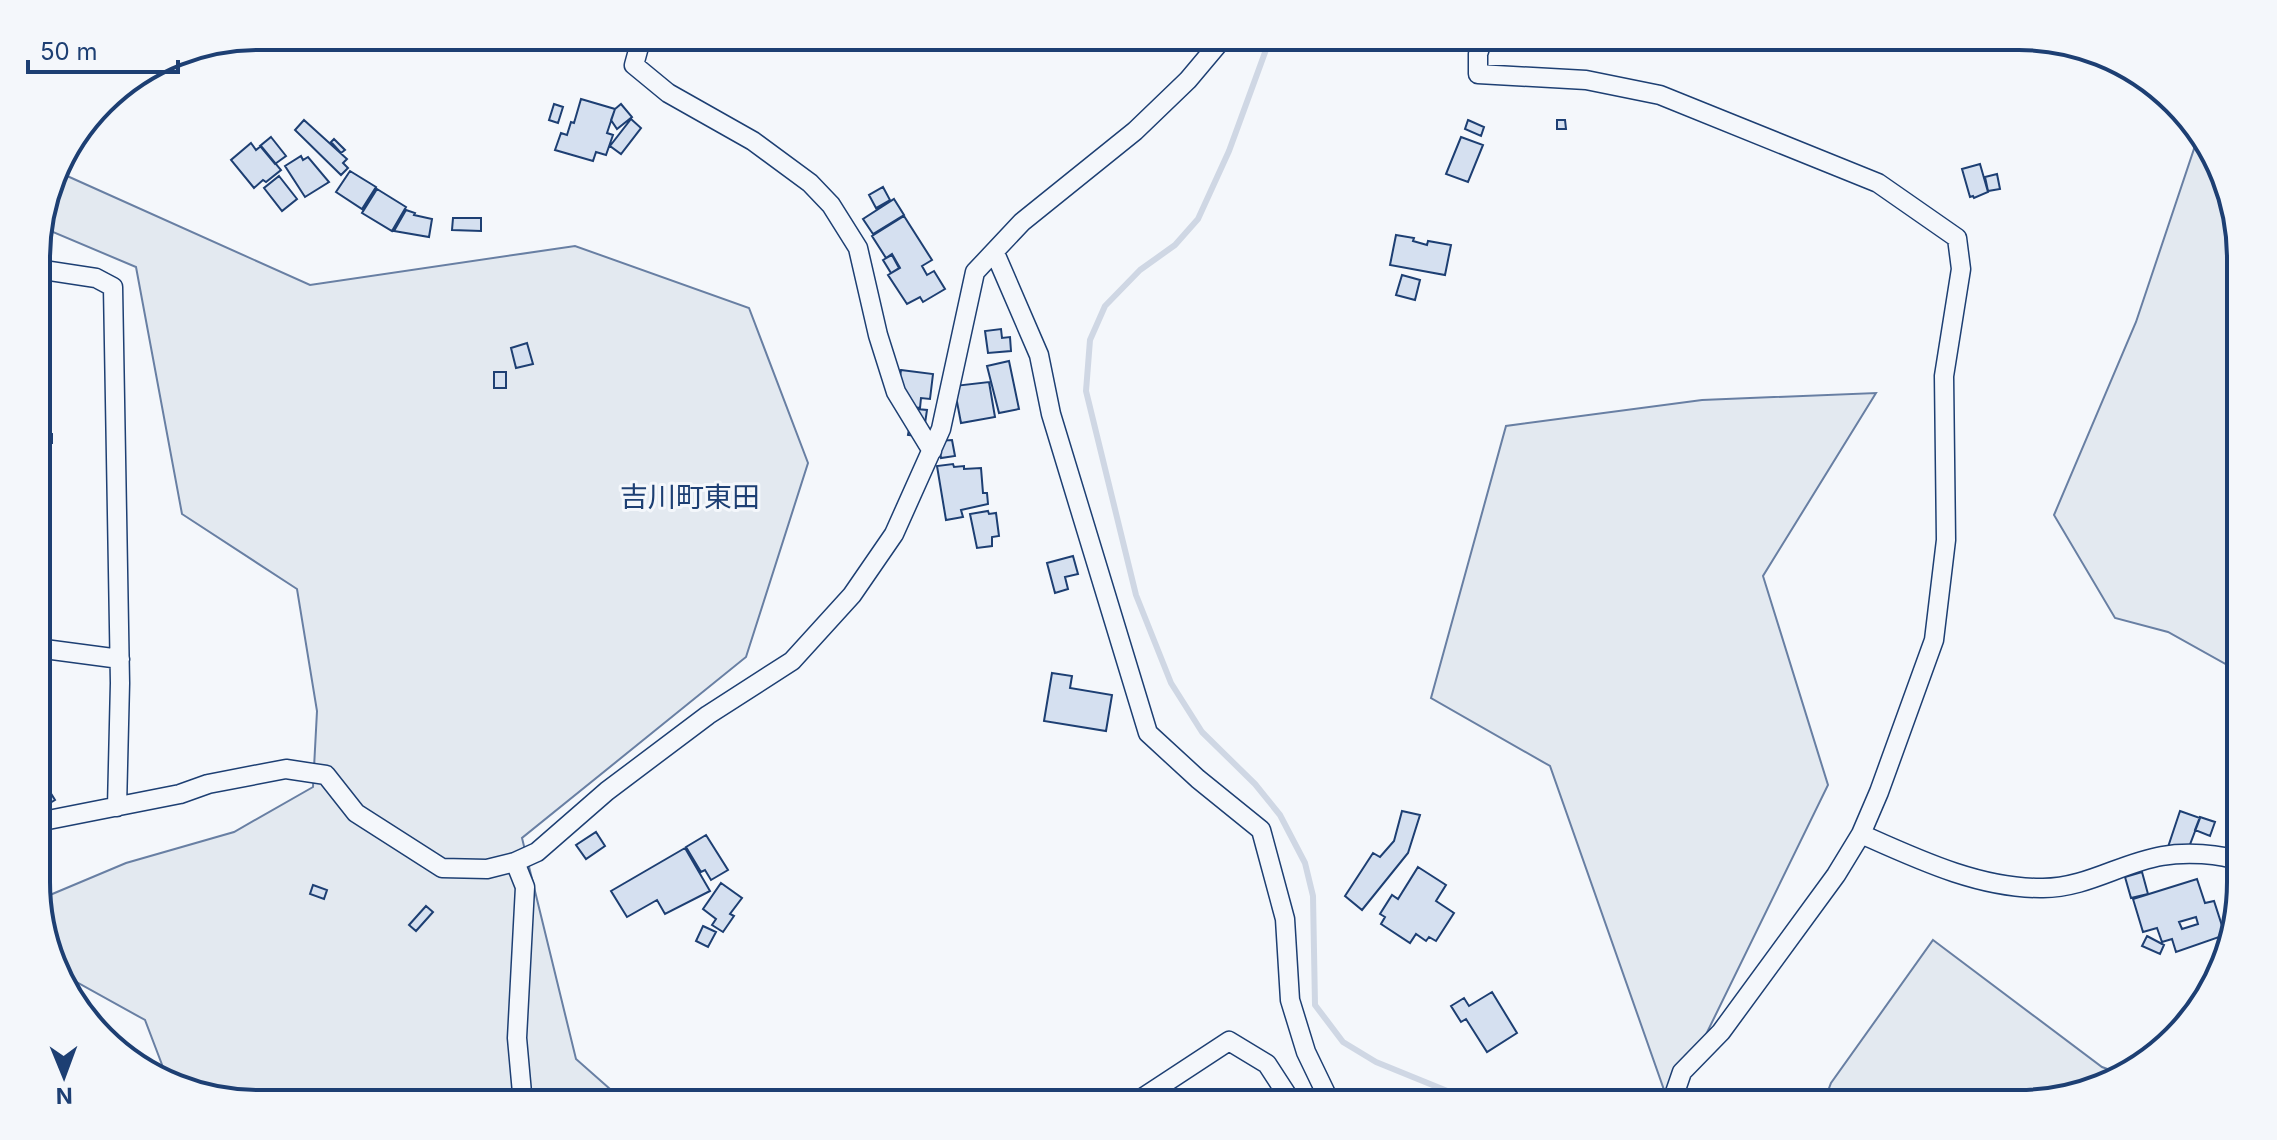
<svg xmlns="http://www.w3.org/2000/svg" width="2277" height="1140" viewBox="0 0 2277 1140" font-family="Inter,'Noto Sans JP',sans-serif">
	<rect width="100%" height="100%" fill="#f4f7fb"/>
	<!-- green -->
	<path fill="#e3e9f0" stroke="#687fa3" stroke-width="2" d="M2200,131L2239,229L2240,672L2168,632L2115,618L2054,515L2136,322Z
		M56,171L310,285L575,246L749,308L808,463L746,657L522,838L576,1059L627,1104H258L169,1083L145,1020L64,975L38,911V900L126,863L234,832L313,787L317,711L297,589L182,514L136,267L41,227Z
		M1876,393L1763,576L1828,785L1672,1104H1669L1550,766L1431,698L1506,426L1702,400Z
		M1933,940L2102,1067L2121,1074L2033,1104H1823L1831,1083Z"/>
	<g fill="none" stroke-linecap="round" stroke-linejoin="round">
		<!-- stream -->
		<path stroke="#cfd7e4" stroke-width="6" d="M1271,36L1229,151L1198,219L1175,245L1140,270L1105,306L1090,340L1086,391L1136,595L1171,683L1202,732L1255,784L1280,815L1305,863L1313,896L1315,1005L1343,1042L1376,1062L1462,1097L1484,1104"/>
	</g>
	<!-- building -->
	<path fill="#d5e0f0" stroke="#1d3f73" stroke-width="2" fill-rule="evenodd" d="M581,99L615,109L607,133L613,135L606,155L596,152L593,161L555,150L561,133L567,135L571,122L574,123Z
		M554,104L563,107L558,123L549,120Z
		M621,104L632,117L617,129L611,120L615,109Z
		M631,119L641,128L621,154L610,146Z
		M304,120L347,159L343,163L348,168L341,175L295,130Z
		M1468,120L1484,127L1481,136L1465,129Z
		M1557,120H1565L1566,129H1557Z
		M271,137L286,156L275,164L260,146Z
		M1461,137L1483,145L1468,182L1446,174Z
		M334,139L345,150L341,153L331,142Z
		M251,143L256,150L261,146L281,170L266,182L263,180L254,188L231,160Z
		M301,156L303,160L308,157L329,182L305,197L285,166Z
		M1980,164L1988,192L1974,198L1973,196L1970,197L1962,169Z
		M350,171L376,187L362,209L336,192Z
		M1997,174L2000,189L1988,191L1985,177Z
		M279,176L297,199L282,211L264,188Z
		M883,187L890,200L876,208L869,195Z
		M377,189L406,207L392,231L362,213Z
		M894,199L904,215L873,234L863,219Z
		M406,210L415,213L414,215L432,219L429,237L394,231Z
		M904,216L932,260L922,266L927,275L934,271L945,289L923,302L920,297L907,304L888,275L900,268L892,254L886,258L872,236Z
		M453,218H481V231L452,230Z
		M1396,235L1414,238L1413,241L1427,245L1428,241L1451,245L1445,275L1390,265Z
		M892,255L899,268L891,273L883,260Z
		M1402,275L1420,280L1415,300L1396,295Z
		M1001,329L1002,338L1010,337L1011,351L988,353L985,331Z
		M527,343L533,364L516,368L511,348Z
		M1009,361L1019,409L999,413L987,366Z
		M901,370L933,374L930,399L921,398L920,408L900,405L898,390Z
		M494,372H506V388H494Z
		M989,382L995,417L961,423L954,386Z
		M906,408L927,410L923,437L908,435L911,418Z
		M52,434V443H37V435Z
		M952,440L955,456L941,458L938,441Z
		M953,464L954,467L964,466V469L981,468L983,493H987L988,504L961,510L963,517L946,520L937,466Z
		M988,511L989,514L996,513L999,536L992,537V546L977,548L970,514Z
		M1073,556L1078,574L1065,577L1068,589L1055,593L1047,563Z
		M1052,673L1072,676L1070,688L1112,695L1106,731L1044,721Z
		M45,784L55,800L38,810V789Z
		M1402,811L1420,815L1408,853L1362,910L1345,896L1373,853L1380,857L1394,841Z
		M2180,811L2200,818L2189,847L2167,850Z
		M2200,817L2215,822L2210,836L2195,830Z
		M596,832L605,846L586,859L576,845Z
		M706,835L728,870L711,880L705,870L701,872L686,847Z
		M685,848L710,891L665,914L657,900L627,917L611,891Z
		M1418,867L1446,885L1436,901L1454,913L1436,941L1429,937L1426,941L1416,934L1410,943L1381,924L1385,917L1380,914L1392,895L1398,899Z
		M2142,872L2148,894L2131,898L2125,877Z
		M2197,879L2205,903L2214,901L2225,935L2176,952L2172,939L2162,942L2157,928L2143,932L2133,899ZM2196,917L2198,924L2182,929L2179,922Z
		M721,883L742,898L730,914L734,916L723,932L712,925L716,919L703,909Z
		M313,885L327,890L324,899L310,894Z
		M426,906L433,912L416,931L409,925Z
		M703,926L716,932L708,947L696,941Z
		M2147,936L2164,945L2160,954L2142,946Z
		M2219,978L2218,980L2205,995L2201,987Z
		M1492,992L1517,1033L1487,1052L1466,1019L1461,1022L1451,1006L1464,998L1469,1006Z"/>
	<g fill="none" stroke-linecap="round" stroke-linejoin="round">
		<!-- street casing -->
		<g stroke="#1d3f73" stroke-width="21">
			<path id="street" d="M642,36L634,65L668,93L753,141L810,183L831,205L858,248L878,335L896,392L932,451
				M1484,36L1478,54V74L1586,80L1660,95L1878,183L1957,238L1961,269L1944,376L1946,540L1934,640L1879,792L1861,834L1836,875L1721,1032L1682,1072L1671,1104
				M995,253L1039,355L1051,414L1148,733L1198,779L1261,830L1285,919L1290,1000L1306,1052L1331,1104
				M37,269L96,278L113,287L120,683L117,807
				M37,648L120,659
				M38,822L180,794L208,784L286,769L326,775L356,813L442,868L487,869L515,862L537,852L607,791L708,715L792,661L852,595L894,534L941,429L975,272L1022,222L1135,131L1188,80L1225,36
				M1861,834C1917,859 1980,889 2043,888C2086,888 2121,863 2162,856C2184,852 2221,853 2241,862
				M515,862L525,887L517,1038L523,1104
				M1133,1104L1229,1041L1267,1064L1293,1104"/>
		</g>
		<!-- street -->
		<use href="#street" stroke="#f4f7fb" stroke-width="18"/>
	</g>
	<g text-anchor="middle" stroke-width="6" stroke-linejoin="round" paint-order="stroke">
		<!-- quarter labels -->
		<g font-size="28" fill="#1d3f73" stroke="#f4f7fb">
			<text x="690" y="507">吉川町東田</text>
		</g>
	</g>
	<!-- crop -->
	<path d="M0 0H2277V1140H0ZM258 50H2019A208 208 0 0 1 2227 258V882A208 208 0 0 1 2019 1090H258A208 208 0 0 1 50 882V258A208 208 0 0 1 258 50Z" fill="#f4f7fb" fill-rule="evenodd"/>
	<path fill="none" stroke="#1d3f73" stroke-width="4" d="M258 50H2019A208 208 0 0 1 2227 258V882A208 208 0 0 1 2019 1090H258A208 208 0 0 1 50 882V258A208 208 0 0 1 258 50Z"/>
	<!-- north arrow -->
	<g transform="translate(64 1076) rotate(179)" stroke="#f4f7fb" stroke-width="6" paint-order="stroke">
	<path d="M0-6L14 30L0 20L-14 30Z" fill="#1d3f73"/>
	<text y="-12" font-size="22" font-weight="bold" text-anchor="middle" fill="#1d3f73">N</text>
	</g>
	<!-- scale -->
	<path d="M28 60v12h150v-12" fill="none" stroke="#1d3f73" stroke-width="4"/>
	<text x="40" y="60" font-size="24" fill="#1d3f73" stroke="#f4f7fb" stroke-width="6" paint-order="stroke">50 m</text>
</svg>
